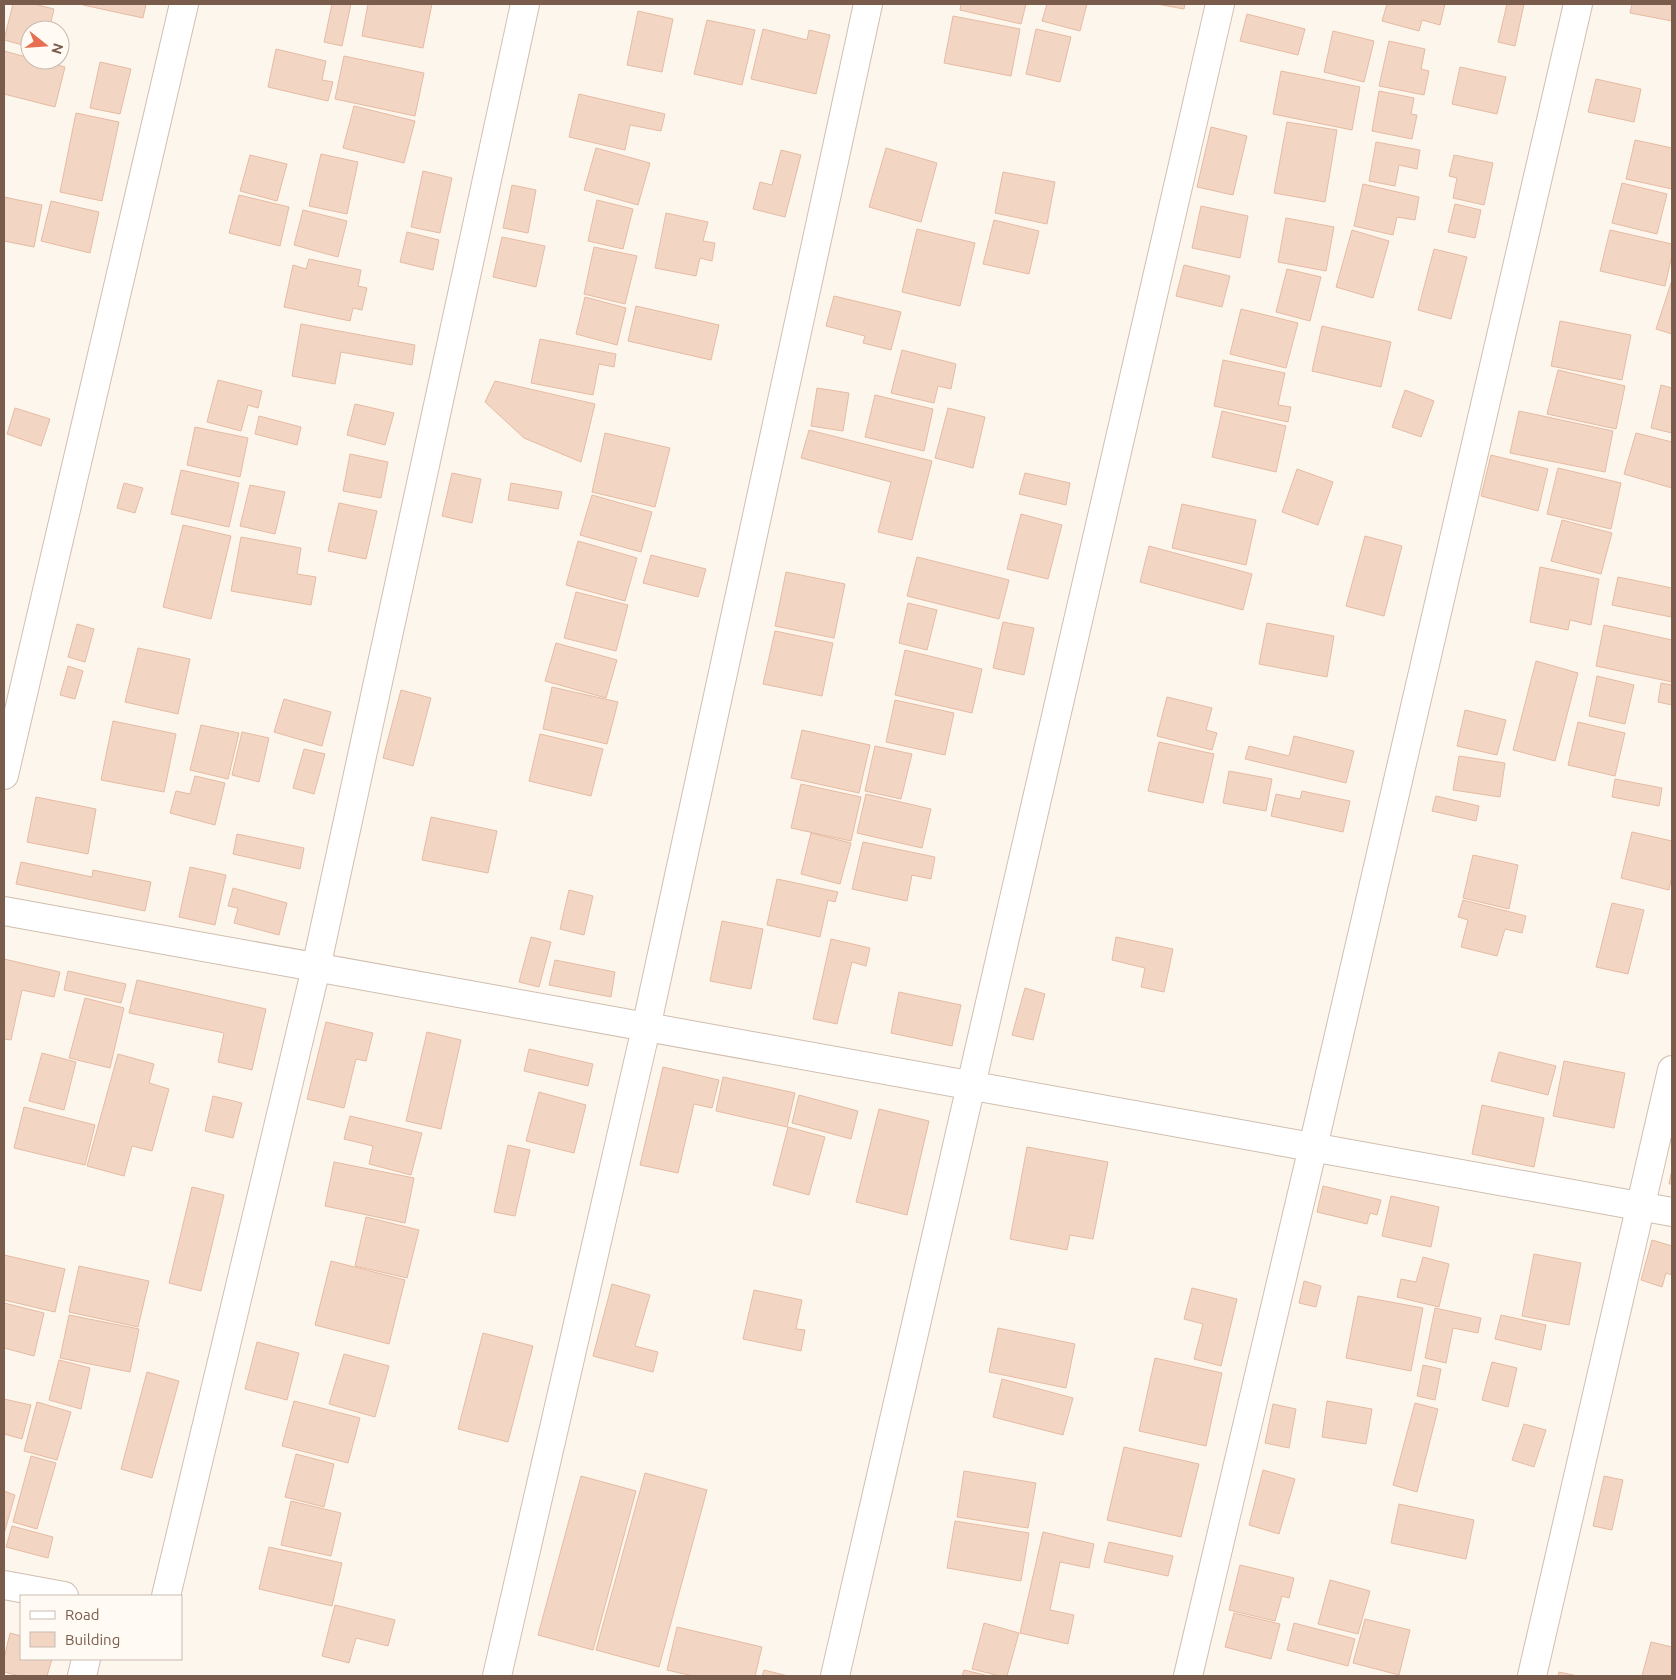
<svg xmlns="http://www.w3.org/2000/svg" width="1676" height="1680" viewBox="0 0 1676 1680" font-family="Ubuntu,sans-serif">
	<rect width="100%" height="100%" fill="#fdf6ec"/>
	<!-- building -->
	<path fill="#f3d5c3" stroke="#e6bba3" d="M13,4H34L54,9L49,30H30V47L4,40Z
		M83,4H146L143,18L83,5Z
		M332,4H351L342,46L324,42Z
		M368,4H432L423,48L362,36Z
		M961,4H1026L1021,24L960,10Z
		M1047,4H1087L1080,31L1042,21Z
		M1157,4H1185L1184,9Z
		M1387,4H1445L1440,25L1422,20L1419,31L1382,21Z
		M1507,4H1524L1515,46L1498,42Z
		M1632,4H1672V21L1630,13Z
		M638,11L673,19L662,72L627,65Z
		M1247,14L1305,29L1298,55L1240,41Z
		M953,16L1020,29L1011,76L944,63Z
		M707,20L755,30L742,85L694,74Z
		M763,29L807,40L809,30L830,35L816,94L751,79Z
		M1036,29L1071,37L1060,82L1026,74Z
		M1333,31L1374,41L1364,82L1324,72Z
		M1389,41L1425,49L1421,69L1429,71L1424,95L1379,86Z
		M276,49L326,61L322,80L333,82L328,101L268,87Z
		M4,51L30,58V60H39L65,67L55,107L4,94Z
		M344,56L424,73L415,116L335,99Z
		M100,62L131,69L120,114L90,108Z
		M1460,67L1506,77L1497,114L1452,104Z
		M1281,71L1360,87L1352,130L1273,114Z
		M1596,79L1641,89L1634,122L1588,112Z
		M1379,91L1414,98L1411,114L1417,115L1412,139L1372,131Z
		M579,94L665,114L661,131L630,125L625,150L569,137Z
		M354,106L415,121L404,163L343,148Z
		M76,113L119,122L102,201L60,192Z
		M1287,122L1337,130L1325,202L1274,193Z
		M1211,127L1247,136L1233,195L1197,187Z
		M1635,140L1672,148V189L1626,179Z
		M1376,142L1420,150L1417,169L1399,165L1395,186L1369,181Z
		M596,148L650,163L638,205L584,190Z
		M886,148L937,163L921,222L869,207Z
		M781,150L801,155L785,217L753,209L760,182L772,185Z
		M321,154L358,162L347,214L309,206Z
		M250,155L287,164L277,201L240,191Z
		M1454,155L1493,163L1484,205L1453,198L1457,178L1449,176Z
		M423,171L452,178L440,233L411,227Z
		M1003,172L1055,182L1047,224L995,213Z
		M1622,183L1667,194L1657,234L1612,223Z
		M1363,184L1419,197L1415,220L1397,217L1393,235L1354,226Z
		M512,185L536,190L528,233L503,228Z
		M239,195L289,207L280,246L229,233Z
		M4,197L42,205L34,247L4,241Z
		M597,200L633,209L623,249L588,241Z
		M51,201L99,212L90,253L41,241Z
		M1455,204L1481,210L1475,238L1448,232Z
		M1201,206L1248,216L1240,258L1192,248Z
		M303,210L347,221L338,257L294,245Z
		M666,213L708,222L703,241L715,243L712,261L700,258L696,276L655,268Z
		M1286,218L1334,227L1326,271L1278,262Z
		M994,220L1039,231L1029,274L983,264Z
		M917,229L975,243L960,306L902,292Z
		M1352,230L1389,241L1373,298L1336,287Z
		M1610,230L1672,244V255L1665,286L1600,271Z
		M407,232L439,240L433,270L400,262Z
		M502,237L545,246L536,287L493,277Z
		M594,247L637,256L625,304L584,294Z
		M1434,249L1467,257L1451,319L1418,310Z
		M309,259L361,270L358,286L367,288L362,310L353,308L350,321L284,307L293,265L306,269Z
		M1184,265L1230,276L1222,307L1176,296Z
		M1287,269L1321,277L1310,321L1276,312Z
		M1672,280V334L1656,329Z
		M834,296L901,312L891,350L863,343L865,336L826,326Z
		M585,297L626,308L617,345L576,334Z
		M636,306L719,325L711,360L628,341Z
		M1241,309L1298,323L1286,368L1230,354Z
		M1560,321L1631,335L1622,380L1551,366Z
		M301,324L415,345L412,365L341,352L335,384L292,376Z
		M1322,326L1391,342L1381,387L1312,371Z
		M540,339L616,354L614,367L599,364L593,395L531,383Z
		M902,350L956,364L951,389L938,386L934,403L891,393Z
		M1223,360L1285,373L1278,405L1291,407L1288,422L1214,406Z
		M1558,370L1625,386L1616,429L1547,414Z
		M218,380L262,391L258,408L248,405L241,431L207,422Z
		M495,381L595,404L581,462L524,438L485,402Z
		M1661,385L1672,388V433L1651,428Z
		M817,388L849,393L843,431L811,426Z
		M1405,390L1434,401L1421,437L1392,427Z
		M875,395L933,409L924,451L865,437Z
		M355,404L394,413L385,445L347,435Z
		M15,408L50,419L41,446L7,434Z
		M948,408L985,417L973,468L935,458Z
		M1222,411L1286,426L1276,472L1212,457Z
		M1519,411L1613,431L1605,472L1510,453Z
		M259,416L301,427L297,445L255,434Z
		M195,427L248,438L240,477L187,465Z
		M809,430L932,461L912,540L878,532L891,482L801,458Z
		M605,433L670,448L655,507L592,492Z
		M1636,433L1672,442V488L1624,474Z
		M350,454L388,462L381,498L343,491Z
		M1491,455L1548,469L1538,511L1481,496Z
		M1558,468L1621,483L1611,529L1547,514Z
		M1297,469L1333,482L1318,525L1282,512Z
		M181,470L239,483L229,527L171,514Z
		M452,473L481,479L472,523L442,516Z
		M1025,473L1070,483L1066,505L1019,494Z
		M124,483L143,488L135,513L117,508Z
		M511,483L562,492L558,509L508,500Z
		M250,485L285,492L275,534L240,526Z
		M592,495L652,512L641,552L580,535Z
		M339,503L377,511L366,559L328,551Z
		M1182,504L1256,520L1246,565L1172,548Z
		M1021,514L1062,525L1048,579L1007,569Z
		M1562,520L1612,533L1601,574L1551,561Z
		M183,525L231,536L211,619L163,607Z
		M1365,536L1402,546L1384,616L1346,606Z
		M241,537L301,548L297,574L316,577L311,605L231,591Z
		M578,541L637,558L625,601L566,585Z
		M1149,546L1252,574L1243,610L1140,582Z
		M651,555L706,569L698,597L643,583Z
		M917,557L1009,580L999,619L907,596Z
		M1540,567L1599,579L1591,625L1570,620L1568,630L1530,622Z
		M786,572L845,584L834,638L775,626Z
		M1618,577L1672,588L1671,617L1612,605Z
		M576,592L628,605L616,651L564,638Z
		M908,603L937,610L927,650L899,643Z
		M1003,622L1034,628L1024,675L993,668Z
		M1267,623L1334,636L1327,677L1259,664Z
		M77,624L94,629L85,662L68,657Z
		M1604,625L1672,640V682L1596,666Z
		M775,631L833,643L822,696L763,684Z
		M556,643L617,660L606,698L545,681Z
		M138,648L190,659L178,714L125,702Z
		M905,650L982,669L972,713L895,695Z
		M1536,661L1578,673L1555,761L1513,750Z
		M68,666L83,671L75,699L60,695Z
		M1597,676L1634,685L1625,724L1589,716Z
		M1661,683L1672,685V705L1658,702Z
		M552,687L618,702L607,744L543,729Z
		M401,690L431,698L413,766L383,758Z
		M1167,697L1212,708L1206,730L1217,733L1212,750L1157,736Z
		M284,699L331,712L322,746L274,732Z
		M895,700L954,713L945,755L886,742Z
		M1465,710L1506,720L1497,755L1457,746Z
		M113,721L176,734L164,792L101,780Z
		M1578,722L1625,733L1615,776L1568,765Z
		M201,725L239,733L228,779L190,770Z
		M802,730L870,745L859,793L791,778Z
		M242,732L269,738L259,782L232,775Z
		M540,734L603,749L591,796L529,781Z
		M1294,736L1354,751L1346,783L1245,759L1249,746L1289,756Z
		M1159,742L1214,754L1203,803L1148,791Z
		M875,746L912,754L901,799L865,791Z
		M304,749L325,754L314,794L293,788Z
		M1459,756L1505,763L1500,797L1453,790Z
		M1229,771L1272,779L1266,811L1223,803Z
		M195,776L225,783L215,825L170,813L176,791L190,794Z
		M1615,779L1662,788L1659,806L1612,797Z
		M801,784L861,797L851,841L791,828Z
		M1302,791L1350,801L1343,832L1271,816L1276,794L1300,799Z
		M866,794L931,809L922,848L857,833Z
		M1436,796L1479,806L1476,821L1432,811Z
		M36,797L96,809L88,854L27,842Z
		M431,817L497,831L488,873L422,860Z
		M1632,832L1672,841V875L1669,890L1621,878Z
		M811,833L851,843L840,884L801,874Z
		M237,834L304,848L300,869L233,854Z
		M863,842L935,857L931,879L912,875L907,901L852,889Z
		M1473,855L1518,865L1509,909L1463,898Z
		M21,862L92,877L93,870L151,882L145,911L16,884Z
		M190,867L226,875L215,925L179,917Z
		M777,879L838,892L835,902L828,900L820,937L767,925Z
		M233,888L287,903L279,935L234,923L238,908L228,906Z
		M569,890L593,896L584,935L560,929Z
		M1463,900L1526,916L1522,933L1505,929L1497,956L1461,947L1468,920L1458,917Z
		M1612,903L1644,910L1628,974L1596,967Z
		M722,921L763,929L751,989L710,981Z
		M531,937L551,942L539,987L519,982Z
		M1116,937L1173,949L1164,992L1141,987L1145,968L1112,960Z
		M831,939L870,948L866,966L852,962L837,1024L813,1019Z
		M4,959L60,972L54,997L22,990L11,1040L4,1039Z
		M555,960L615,972L611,997L549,985Z
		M68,971L126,984L121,1003L64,990Z
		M137,980L266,1009L252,1070L218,1062L224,1033L129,1013Z
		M1025,988L1045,994L1033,1040L1012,1035Z
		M899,992L961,1005L952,1046L891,1033Z
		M85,998L124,1008L110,1068L69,1058Z
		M326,1022L373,1033L366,1061L356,1059L344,1108L307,1099Z
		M427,1032L461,1040L441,1129L406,1121Z
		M529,1049L593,1064L588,1086L524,1071Z
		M1499,1052L1556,1066L1548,1095L1491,1081Z
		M42,1053L76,1062L64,1110L29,1101Z
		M118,1054L154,1064L149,1083L169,1089L152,1151L132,1146L124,1176L87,1166Z
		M1564,1061L1625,1073L1614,1128L1553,1116Z
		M663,1067L719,1080L712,1108L694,1104L678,1173L640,1165Z
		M723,1077L795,1093L787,1127L716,1111Z
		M539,1092L586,1105L574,1153L526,1141Z
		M799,1095L858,1111L851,1139L792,1123Z
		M213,1096L242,1103L233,1138L205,1131Z
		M1482,1105L1544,1118L1534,1167L1472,1154Z
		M24,1107L95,1125L85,1165L14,1148Z
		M879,1109L929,1121L907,1215L856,1202Z
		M350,1116L422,1133L411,1175L369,1164L373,1146L344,1139Z
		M788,1127L825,1137L809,1195L773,1185Z
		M508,1145L530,1150L515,1216L494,1212Z
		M1027,1147L1108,1162L1093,1239L1070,1235L1067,1250L1010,1239Z
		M334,1162L414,1178L405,1223L325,1206Z
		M1672,1169V1184H1669Z
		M1323,1186L1381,1200L1377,1215L1370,1213L1367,1224L1317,1212Z
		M192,1187L224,1195L201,1291L169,1283Z
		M1391,1196L1439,1207L1431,1247L1382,1236Z
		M366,1217L419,1230L407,1278L355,1266Z
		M1652,1240L1672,1246V1275L1666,1273L1662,1287L1641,1280Z
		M1534,1254L1581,1263L1569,1325L1522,1316Z
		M4,1255L65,1269L55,1312L4,1300Z
		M1423,1257L1449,1264L1439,1307L1397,1297L1401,1279L1416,1282Z
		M331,1261L405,1280L389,1344L315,1325Z
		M79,1266L149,1281L138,1327L69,1312Z
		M1304,1281L1321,1286L1316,1307L1299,1303Z
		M612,1284L650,1295L635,1346L658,1352L653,1372L593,1356Z
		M1192,1288L1237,1299L1221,1366L1194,1359L1203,1324L1184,1319Z
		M754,1290L802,1300L796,1329L805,1330L801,1351L743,1339Z
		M1358,1296L1423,1308L1411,1371L1346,1358Z
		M4,1303L44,1313L34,1356L4,1348Z
		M1435,1308L1481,1318L1478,1333L1453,1328L1446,1363L1425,1358Z
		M69,1315L139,1329L130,1372L60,1358Z
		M1501,1315L1546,1325L1541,1350L1495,1339Z
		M998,1328L1075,1344L1066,1388L989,1372Z
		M483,1333L533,1346L508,1442L458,1429Z
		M257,1342L299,1353L287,1400L245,1389Z
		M344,1354L389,1366L375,1417L329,1404Z
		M1155,1358L1222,1373L1206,1446L1139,1431Z
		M59,1360L90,1368L81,1409L49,1400Z
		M1492,1362L1517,1368L1508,1407L1482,1400Z
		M1423,1365L1441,1369L1435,1400L1417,1396Z
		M147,1372L179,1381L152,1478L121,1469Z
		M1002,1379L1073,1398L1063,1435L993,1417Z
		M4,1399L31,1405L22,1439L4,1434Z
		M294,1401L360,1418L348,1463L282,1446Z
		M1327,1401L1372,1409L1366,1444L1322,1437Z
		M37,1402L71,1412L57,1460L24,1451Z
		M1415,1403L1438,1409L1417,1492L1393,1485Z
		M1273,1404L1296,1409L1289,1448L1265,1443Z
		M1524,1424L1546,1430L1534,1467L1512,1460Z
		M1124,1447L1199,1464L1181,1537L1107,1520Z
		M296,1454L334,1464L324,1507L285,1497Z
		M31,1456L56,1463L37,1529L13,1522Z
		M1263,1470L1295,1479L1279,1534L1249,1525Z
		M964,1471L1036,1483L1028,1528L957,1517Z
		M645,1473L707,1490L659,1667L596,1650Z
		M581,1476L636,1491L593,1650L538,1635Z
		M1604,1476L1623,1480L1612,1530L1593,1526Z
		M4,1491L15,1495L4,1534Z
		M291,1501L341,1513L331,1556L281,1545Z
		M1399,1504L1474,1520L1466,1559L1391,1543Z
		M955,1521L1029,1533L1021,1581L947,1568Z
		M12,1526L53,1537L48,1558L6,1547Z
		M1043,1532L1094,1544L1089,1568L1060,1562L1050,1610L1074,1615L1068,1644L1020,1633Z
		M1109,1542L1173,1556L1168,1576L1104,1562Z
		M269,1547L342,1563L332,1606L259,1589Z
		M1240,1565L1294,1578L1289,1598L1282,1596L1275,1621L1229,1610Z
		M1330,1580L1370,1591L1358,1634L1318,1624Z
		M335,1605L395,1620L388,1646L356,1638L349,1663L322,1656Z
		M1234,1613L1280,1624L1271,1659L1225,1647Z
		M1365,1619L1410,1630L1399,1675L1353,1663Z
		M984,1623L1019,1633L1007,1676H1000L972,1669Z
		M1294,1623L1355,1639L1348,1666L1287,1650Z
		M677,1627L762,1647L755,1676H693L667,1670Z
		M10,1633L21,1636V1659H52L47,1676H20L4,1672V1659Z
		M1651,1642L1672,1647V1676H1642Z
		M764,1670L788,1676H762Z
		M964,1670L989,1676H962Z
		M1559,1672L1578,1676H1558Z"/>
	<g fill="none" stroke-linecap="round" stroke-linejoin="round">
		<!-- minor casing -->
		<g stroke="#d1beb0" stroke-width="30">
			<path id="minor" d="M4,775L184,4
				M4,911L1672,1212
				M4,1585L64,1596
				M166,1596L316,968L525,4
				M82,1676L86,1659
				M497,1676L646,1028L868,4
				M835,1676L1220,4
				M1188,1676L1313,1147L1578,4
				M1532,1676L1672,1070"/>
		</g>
		<!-- minor -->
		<use href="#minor" stroke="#fff" stroke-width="28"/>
	</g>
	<!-- border -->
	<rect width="1676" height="1680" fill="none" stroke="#7a5c4d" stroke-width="10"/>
	<!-- legend -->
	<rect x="20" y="1595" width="162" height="65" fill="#fffaf3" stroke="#cabbb1"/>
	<rect x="30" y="1611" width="25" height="8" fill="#ffffff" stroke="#cabbb1"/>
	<text x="65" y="1620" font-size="15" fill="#7a5c4d">Road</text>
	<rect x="30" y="1632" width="25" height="15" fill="#f3d5c3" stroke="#cabbb1"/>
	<text x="65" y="1645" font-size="15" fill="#7a5c4d">Building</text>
	<!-- north arrow -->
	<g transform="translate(45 45) rotate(107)"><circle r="24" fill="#fffaf3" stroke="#cabbb1"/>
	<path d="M0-4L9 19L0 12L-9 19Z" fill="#e76f51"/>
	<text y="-8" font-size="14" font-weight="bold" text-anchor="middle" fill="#7a5c4d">N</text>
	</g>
</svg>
